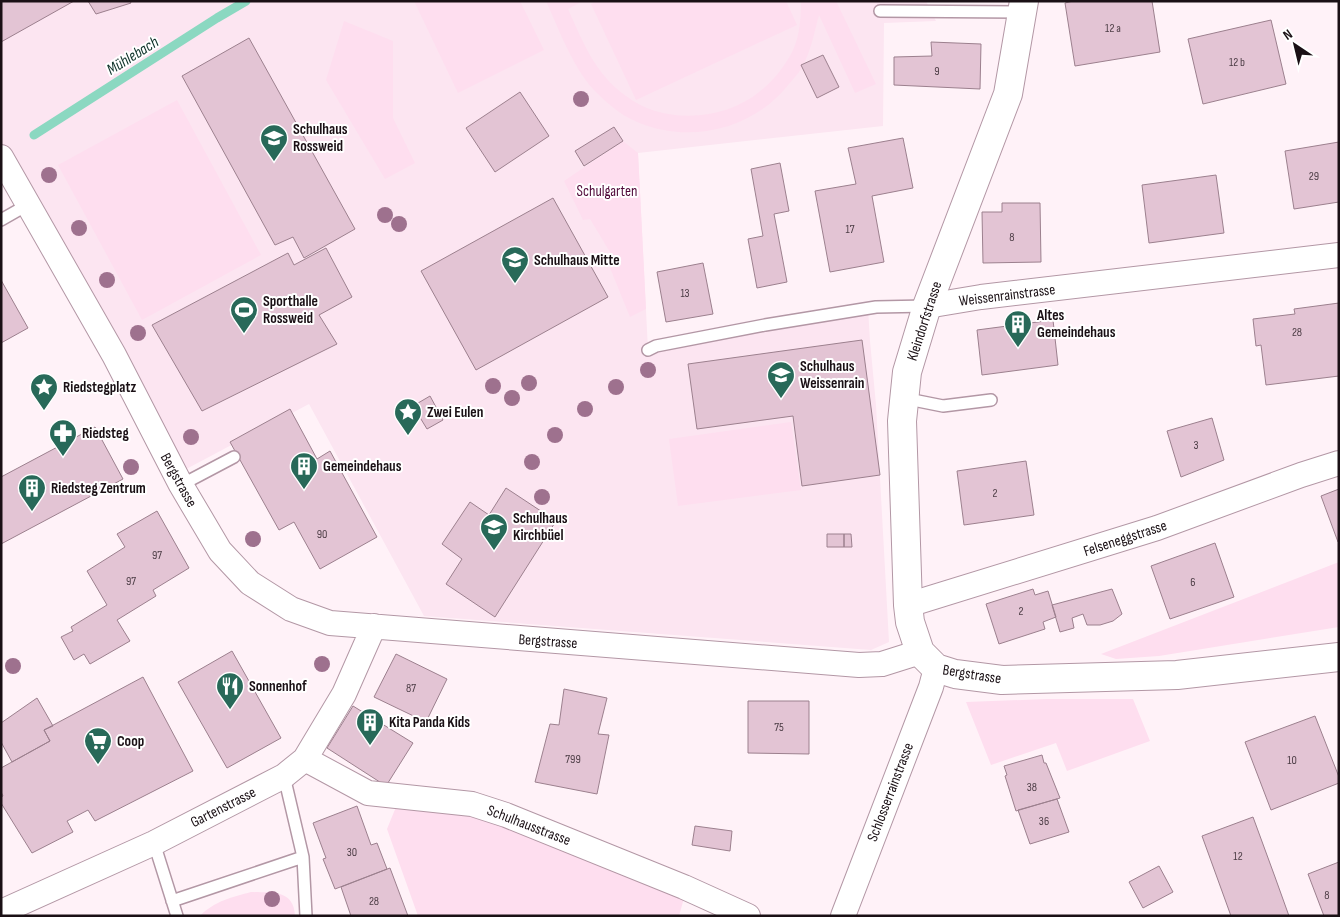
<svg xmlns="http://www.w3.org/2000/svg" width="1340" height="917" viewBox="0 0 1340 917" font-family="'Sofia Sans Condensed',sans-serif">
	<rect width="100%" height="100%" fill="#fff2f8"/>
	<!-- built -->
	<path fill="#fce5f1" d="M1,1H926L936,21L884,23L883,126L638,153L648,350L868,308L870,341L876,405L889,642L871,650L424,616L309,404L175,475L1,157Z"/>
	<!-- green -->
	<path fill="#fedeef" d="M414,1H520L544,50L458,93Z
		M546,1H583L568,9C583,42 595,74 626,96C657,120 703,121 738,105C761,95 782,73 793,50C800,35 801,17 801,1H836L876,84L855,93L819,15C814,33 811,52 801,69C798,74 793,79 789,84C753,130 688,145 635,121C621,115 608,104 598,94C575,73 559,30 546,1Z
		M596,1H786L797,25L636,100L591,4Z
		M344,21L393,41V118L415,163L385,179L326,80Z
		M177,100L261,255L142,320L58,165Z
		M623,141L638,153L646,309L630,317L610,268L616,262L590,219L583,220L564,181Z
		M791,422L801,490L678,506L669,439Z
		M1339,562V627L1159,656L1116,659L1101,654Z
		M1047,699H1133L1150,741L1067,771L1056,743L991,765L966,702Z
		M396,807L462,812L505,824L684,898L679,916H418L387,829Z
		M251,892C271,893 294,889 295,916H200C214,901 233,897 251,892Z"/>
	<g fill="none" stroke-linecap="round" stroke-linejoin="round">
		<!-- stream -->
		<path stroke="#8bd8c1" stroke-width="9" d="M34,135L217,18L246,1"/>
	</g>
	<!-- building -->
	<path fill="#e3c4d4" stroke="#9c808e" d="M1,1H74L1,42Z
		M88,1H130L131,3L96,14Z
		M1073,1H1152L1160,52L1075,66L1065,3Z
		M1271,20L1286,84L1203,104L1188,39Z
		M249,38L355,229L304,258L293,237L275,245L182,76Z
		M931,42L981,44L980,89L894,85V57L932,56Z
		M823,55L839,87L817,98L801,65Z
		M520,92L549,136L495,172L466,128Z
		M614,127L623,141L584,166L575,151Z
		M903,138L913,188L872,196L884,262L830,272L815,191L856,184L848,148Z
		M1339,142V202L1294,209L1285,151Z
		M780,163L789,211L774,214L787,282L757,288L748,239L763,236L751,169Z
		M1216,175L1224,233L1149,243L1142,185Z
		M553,198L608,297L476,370L421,271Z
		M1002,203H1040L1041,262L983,263L982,212H1002Z
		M326,248L352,297L319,315L337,344L202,411L152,325L288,253L294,265Z
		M703,263L713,314L666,322L657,272Z
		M1,280L28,328L1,343Z
		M1339,303V376L1266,385L1261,345L1256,346L1253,319L1295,314L1294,309Z
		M1053,320L1058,365L982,375L977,330Z
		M862,340L880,475L802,486L793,416L697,429L688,364Z
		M430,396L443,420L427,429L413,406Z
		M290,409L317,459L330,451L377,537L320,569L294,522L279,530L230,442Z
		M1212,418L1224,460L1181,477L1167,431Z
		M95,427L123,479L1,544V477Z
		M1026,461L1034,515L964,525L957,471Z
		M506,488L556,521L495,617L446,584L462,559L442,544L470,502L489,515Z
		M1339,489V542H1338L1321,496Z
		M157,511L189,568L153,590L156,596L117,620L130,641L90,664L84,654L74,660L61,637L73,631L71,627L107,605L87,571L125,547L117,534Z
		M827,534H844V547H827Z
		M844,534H851L852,547H844Z
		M1215,543L1234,597L1170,619L1151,566Z
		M1033,589L1035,595L1048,591L1056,617L1043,622L1045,629L999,644L986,604Z
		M1112,589L1122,614L1113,621L1100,625H1087L1083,614L1072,618L1074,628L1060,632L1052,605Z
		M232,651L281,738L227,768L178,682Z
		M396,654L447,679L426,722L374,697Z
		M143,677L193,771L95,821L88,810L67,821L73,832L32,853L1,803V797L3,796L1,792V768L50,741L44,730Z
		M564,689L607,698L598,734L609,735L597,794L535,782L550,724L559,725Z
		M37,698L53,726L44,730L50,741L12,762L1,742V723Z
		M748,701H809V754L748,753Z
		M353,706L413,743L386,786L327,748Z
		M1315,716L1339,777V783L1271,810L1245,742Z
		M1042,755L1044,763H1046L1060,798L1016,811L1005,776L1007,775L1004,766Z
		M1057,799L1069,832L1030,844L1018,810Z
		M357,806L371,845L377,843L387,869L335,889L323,859L326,858L313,823Z
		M1253,817L1275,877L1289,916H1231L1202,836Z
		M695,826L732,831L730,851L692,845Z
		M1339,862V916H1324L1308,874Z
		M1159,866L1173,892L1143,908L1129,882Z
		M390,868L408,916H351L341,887Z"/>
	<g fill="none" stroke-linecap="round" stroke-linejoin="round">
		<!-- service casing -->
		<g stroke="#b397a5" stroke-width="14">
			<path id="service" d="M880,11L1022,12
				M1,220L29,204
				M648,350L656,346L765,325L876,307L927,306
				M903,398L943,406L991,400
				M181,485L234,457
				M284,776L303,857L306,916
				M154,843L177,916
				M172,901L303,857"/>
		</g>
		<!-- minor casing -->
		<g stroke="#b397a5" stroke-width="26">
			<path id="minor" d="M1,157L114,355L181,485L220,551L250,583L291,609L330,623L859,665L882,664L920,652
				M927,306L981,297L1339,255
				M908,605L1157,528L1301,475L1339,463
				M305,759L368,793L472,804L506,815L684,887L748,916
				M1,912L154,843L284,776L305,759L344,694L374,626
				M843,916L931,687L936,668"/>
		</g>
		<!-- tertiary casing -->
		<g stroke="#b397a5" stroke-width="30">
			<path id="tertiary" d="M1024,1L1008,94L927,306L907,372L902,421L908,605L910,622L920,652L936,668L955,674L1002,680L1177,675L1339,657"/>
		</g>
		<!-- service -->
		<use href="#service" stroke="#fff" stroke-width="11"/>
		<!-- minor -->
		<use href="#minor" stroke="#fff" stroke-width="24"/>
		<!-- tertiary -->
		<use href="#tertiary" stroke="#fff" stroke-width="28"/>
	</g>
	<!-- trees -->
	<g fill="#9e718e">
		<circle cx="581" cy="99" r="8"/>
		<circle cx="49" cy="175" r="8"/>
		<circle cx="385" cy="215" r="8"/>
		<circle cx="399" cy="224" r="8"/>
		<circle cx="79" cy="228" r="8"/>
		<circle cx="107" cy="280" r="8"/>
		<circle cx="138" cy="333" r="8"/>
		<circle cx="648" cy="370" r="8"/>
		<circle cx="529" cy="383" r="8"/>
		<circle cx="493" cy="386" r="8"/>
		<circle cx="616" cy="387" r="8"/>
		<circle cx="512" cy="398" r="8"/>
		<circle cx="585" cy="409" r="8"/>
		<circle cx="555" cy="435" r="8"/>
		<circle cx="191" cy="437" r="8"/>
		<circle cx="532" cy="462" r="8"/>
		<circle cx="131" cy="467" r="8"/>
		<circle cx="542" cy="497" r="8"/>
		<circle cx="253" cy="539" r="8"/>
		<circle cx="322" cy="664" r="8"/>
		<circle cx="13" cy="666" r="8"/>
		<circle cx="272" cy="899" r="8"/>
	</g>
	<!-- icons -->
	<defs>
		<g id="school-pin" transform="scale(1.4375)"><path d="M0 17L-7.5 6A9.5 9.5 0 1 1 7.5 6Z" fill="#286959" stroke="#fff"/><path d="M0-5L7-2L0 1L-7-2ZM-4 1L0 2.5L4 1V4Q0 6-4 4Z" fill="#fff"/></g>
		<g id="stadium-pin" transform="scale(1.4375)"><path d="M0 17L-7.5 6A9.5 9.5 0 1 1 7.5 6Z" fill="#286959" stroke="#fff"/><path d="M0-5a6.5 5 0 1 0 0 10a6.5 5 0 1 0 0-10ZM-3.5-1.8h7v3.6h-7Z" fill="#fff"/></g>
		<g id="building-pin" transform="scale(1.4375)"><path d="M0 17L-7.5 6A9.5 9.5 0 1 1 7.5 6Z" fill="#286959" stroke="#fff"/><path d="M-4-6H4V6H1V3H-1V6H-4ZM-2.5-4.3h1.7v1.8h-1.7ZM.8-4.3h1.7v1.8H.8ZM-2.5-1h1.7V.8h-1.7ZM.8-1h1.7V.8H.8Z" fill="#fff"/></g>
		<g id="sight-pin" transform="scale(1.4375)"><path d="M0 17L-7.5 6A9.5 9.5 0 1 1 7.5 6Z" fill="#286959" stroke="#fff"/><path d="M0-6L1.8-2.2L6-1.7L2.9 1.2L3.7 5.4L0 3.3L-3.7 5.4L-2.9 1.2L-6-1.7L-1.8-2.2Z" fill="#fff"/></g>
		<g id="pharmacy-pin" transform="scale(1.4375)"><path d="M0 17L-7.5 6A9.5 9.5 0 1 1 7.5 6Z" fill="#286959" stroke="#fff"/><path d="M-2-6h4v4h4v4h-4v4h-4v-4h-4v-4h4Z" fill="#fff"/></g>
		<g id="restaurant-pin" transform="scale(1.4375)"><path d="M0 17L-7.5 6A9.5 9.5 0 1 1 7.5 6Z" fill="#286959" stroke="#fff"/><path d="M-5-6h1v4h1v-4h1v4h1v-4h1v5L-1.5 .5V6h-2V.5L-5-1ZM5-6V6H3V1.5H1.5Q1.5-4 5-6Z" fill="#fff"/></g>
		<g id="supermarket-pin" transform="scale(1.4375)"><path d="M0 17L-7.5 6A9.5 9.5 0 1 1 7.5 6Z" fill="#286959" stroke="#fff"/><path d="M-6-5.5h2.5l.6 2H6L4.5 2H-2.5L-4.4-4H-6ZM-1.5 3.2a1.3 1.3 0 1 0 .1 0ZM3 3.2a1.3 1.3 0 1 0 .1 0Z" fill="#fff"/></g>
	</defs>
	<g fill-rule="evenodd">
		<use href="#school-pin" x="274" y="138"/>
		<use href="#school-pin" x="515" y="260"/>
		<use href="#stadium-pin" x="244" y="310"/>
		<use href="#building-pin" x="1018" y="324"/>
		<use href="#school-pin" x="781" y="375"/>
		<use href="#sight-pin" x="44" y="387"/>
		<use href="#sight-pin" x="408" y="412"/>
		<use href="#pharmacy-pin" x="63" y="433"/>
		<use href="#building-pin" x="304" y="466"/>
		<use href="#building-pin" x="32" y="488"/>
		<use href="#school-pin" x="494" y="527"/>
		<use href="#restaurant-pin" x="230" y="686"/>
		<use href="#building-pin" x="370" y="722"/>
		<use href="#supermarket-pin" x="98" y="741"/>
	</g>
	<g text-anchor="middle" stroke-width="4" stroke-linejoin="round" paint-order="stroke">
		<!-- number labels -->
		<g font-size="12" fill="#4c3d45">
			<text x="1113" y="32">12 a</text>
			<text x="1237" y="66">12 b</text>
			<text x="937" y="75">9</text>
			<text x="1314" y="180">29</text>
			<text x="850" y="233">17</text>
			<text x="1012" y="241">8</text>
			<text x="685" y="297">13</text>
			<text x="1297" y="336">28</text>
			<text x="1196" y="449">3</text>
			<text x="995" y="497">2</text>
			<text x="322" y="538">90</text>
			<text x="157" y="559">97</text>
			<text x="131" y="585">97</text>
			<text x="1193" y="586">6</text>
			<text x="1021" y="615">2</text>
			<text x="411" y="692">87</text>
			<text x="779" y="731">75</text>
			<text x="573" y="763">799</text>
			<text x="1292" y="764">10</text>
			<text x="1032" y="791">38</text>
			<text x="1044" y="825">36</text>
			<text x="352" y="856">30</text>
			<text x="1238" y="860">12</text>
			<text x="1327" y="899">8</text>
			<text x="374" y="905">28</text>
		</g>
		<!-- poi labels -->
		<g font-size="15" font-weight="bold" fill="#1a1015" stroke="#fff" text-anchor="start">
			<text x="293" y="134">Schulhaus<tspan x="293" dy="17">Rossweid</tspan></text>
			<text x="534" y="265">Schulhaus Mitte</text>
			<text x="263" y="306">Sporthalle<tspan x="263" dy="17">Rossweid</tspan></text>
			<text x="1037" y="320">Altes<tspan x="1037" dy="17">Gemeindehaus</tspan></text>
			<text x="800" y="371">Schulhaus<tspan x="800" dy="17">Weissenrain</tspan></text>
			<text x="63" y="392">Riedstegplatz</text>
			<text x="427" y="417">Zwei Eulen</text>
			<text x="82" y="438">Riedsteg</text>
			<text x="323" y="471">Gemeindehaus</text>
			<text x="51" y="493">Riedsteg Zentrum</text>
			<text x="513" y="523">Schulhaus<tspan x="513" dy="17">Kirchbüel</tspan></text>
			<text x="249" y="691">Sonnenhof</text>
			<text x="389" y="727">Kita Panda Kids</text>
			<text x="117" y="746">Coop</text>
		</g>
		<!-- park labels -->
		<g font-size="15" fill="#4f0838" stroke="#fff">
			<text x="607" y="196">Schulgarten</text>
		</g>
		<!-- street labels -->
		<g font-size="15" fill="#1a1015" stroke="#fff">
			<text transform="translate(1007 295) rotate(-7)" y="5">Weissenrainstrasse</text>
			<text transform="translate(924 321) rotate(-72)" y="5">Kleindorfstrasse</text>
			<text transform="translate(179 480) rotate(61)" y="5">Bergstrasse</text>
			<text transform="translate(1125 538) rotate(-18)" y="5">Felseneggstrasse</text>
			<text transform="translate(548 641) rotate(4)" y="5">Bergstrasse</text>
			<text transform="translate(972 674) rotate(9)" y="5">Bergstrasse</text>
			<text transform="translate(890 792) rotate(-69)" y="5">Schlosserrainstrasse</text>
			<text transform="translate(223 807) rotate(-27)" y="5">Gartenstrasse</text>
			<text transform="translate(529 825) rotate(21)" y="5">Schulhausstrasse</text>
		</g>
		<!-- water labels -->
		<g font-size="16" font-style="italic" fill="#0b3027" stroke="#fff">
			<text transform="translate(132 55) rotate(-32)" y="6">Mühlebach</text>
		</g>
	</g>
	<!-- border -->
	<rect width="1340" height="917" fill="none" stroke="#1a1015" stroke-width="5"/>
	<!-- north arrow -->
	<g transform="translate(1295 45) rotate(325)" stroke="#ffffff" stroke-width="4" paint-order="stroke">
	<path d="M0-4L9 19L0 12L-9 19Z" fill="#1a1015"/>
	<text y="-8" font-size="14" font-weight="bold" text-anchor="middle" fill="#1a1015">N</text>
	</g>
</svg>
